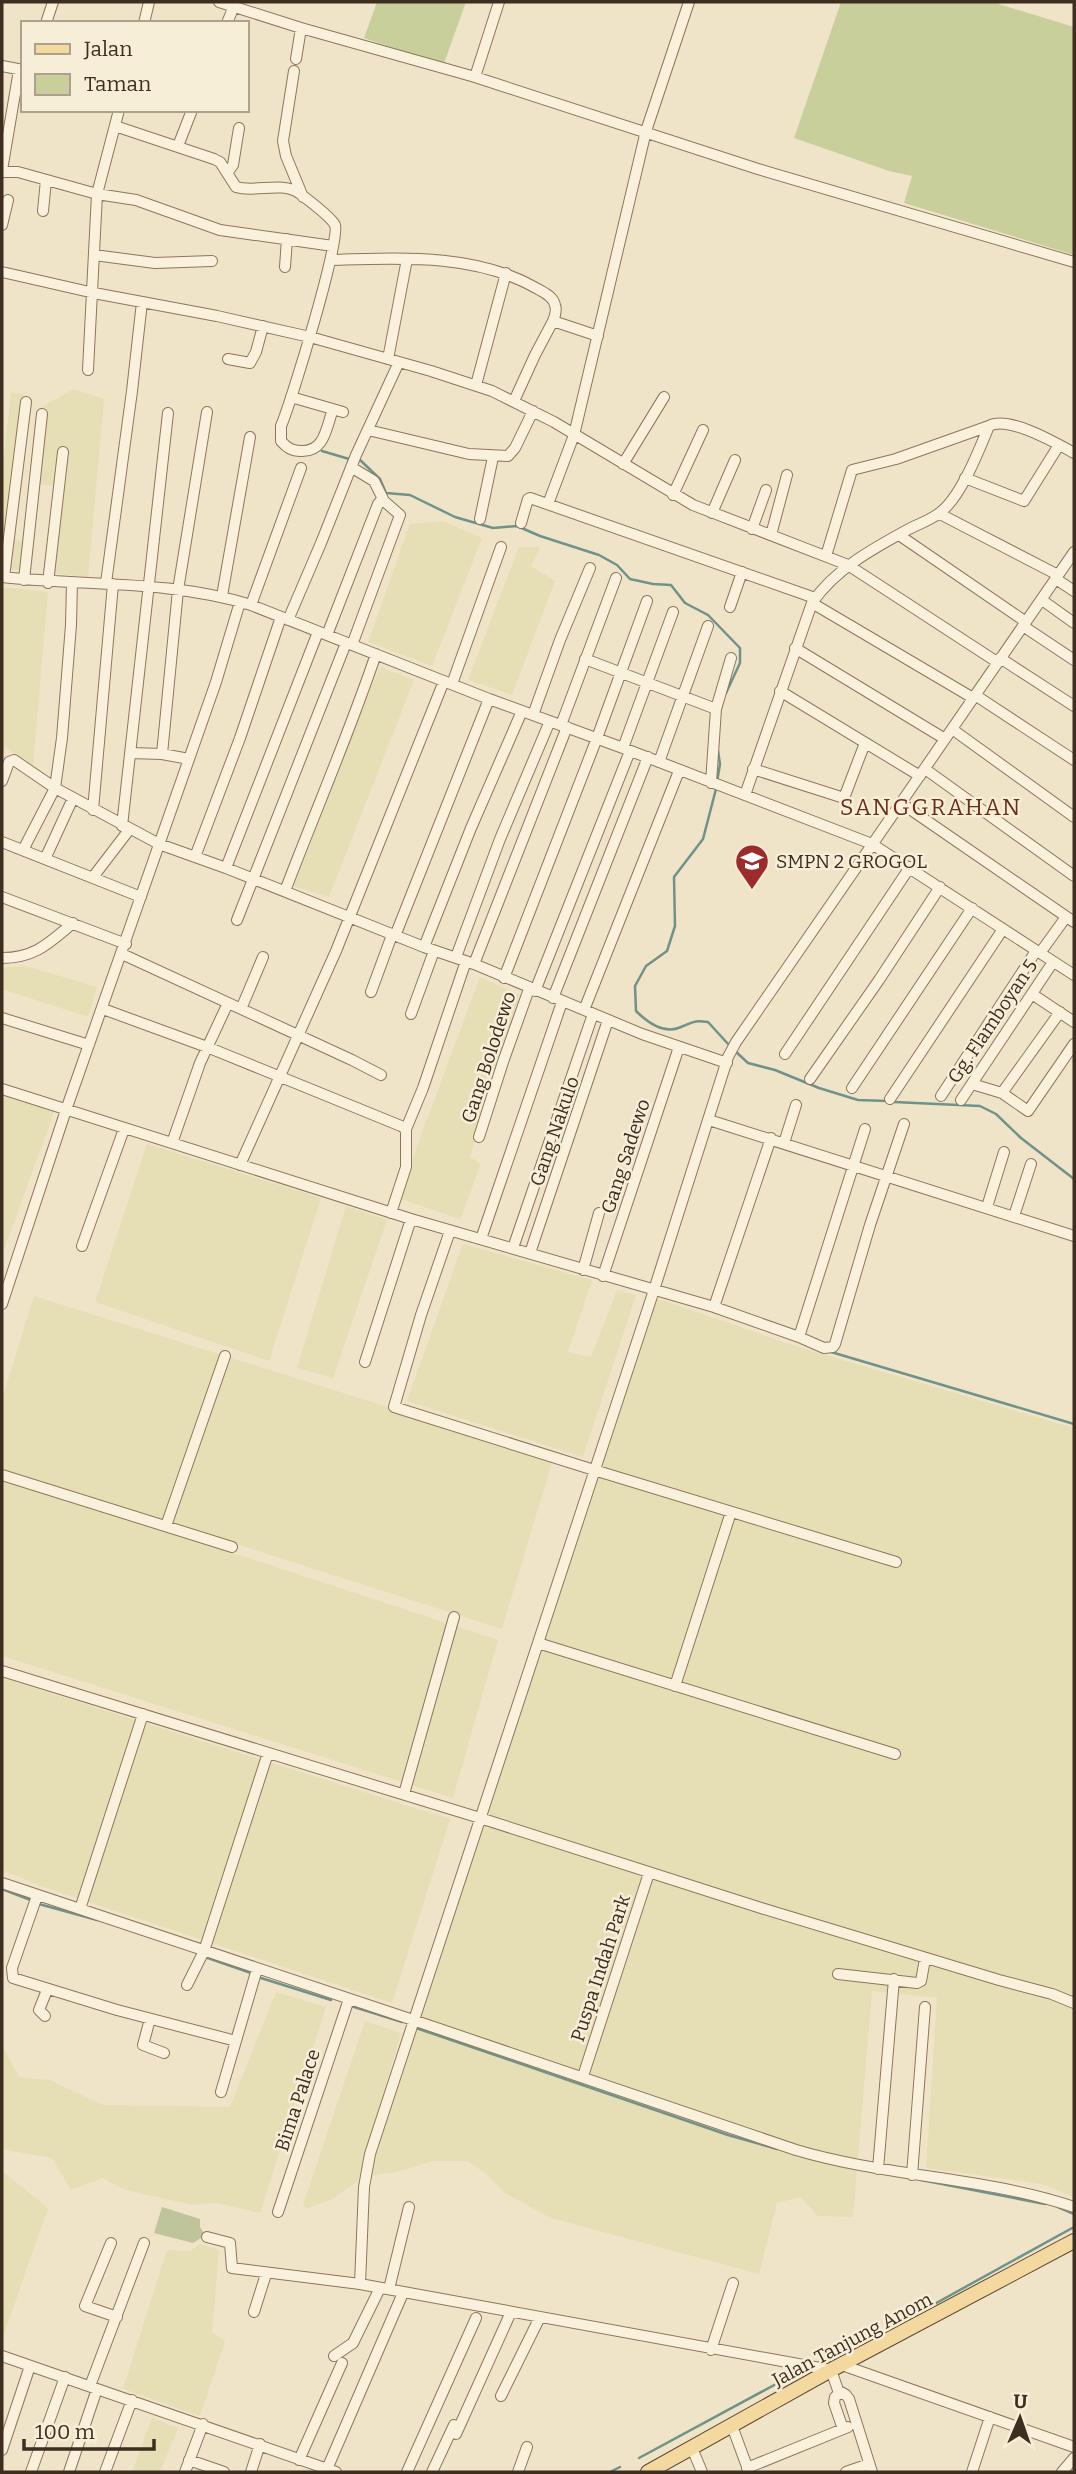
<svg xmlns="http://www.w3.org/2000/svg" width="1076" height="2474" viewBox="0 0 1076 2474" font-family="Bitter,serif">
	<rect width="100%" height="100%" fill="#f0e4c8"/>
	<!-- farmland -->
	<path fill="#e6deb5" d="M74,389L104,399L88,577L51,573L57,486L38,484L43,406Z
		M11,392L23,395L9,538L28,544L24,570L2,569V476Z
		M443,521L482,538L432,666L368,642L410,524Z
		M519,547H540L531,566L555,581L512,695L468,680Z
		M2,587L48,592L33,765L5,747L2,757Z
		M380,667L414,680L329,897L290,885Z
		M26,966L97,987L88,1017L2,989V968Z
		M480,977L520,995L470,1157L481,1164L460,1219L398,1198Z
		M2,1094L55,1110L2,1255Z
		M147,1144L321,1198L269,1361L95,1302Z
		M346,1206L387,1220L333,1378L297,1368Z
		M463,1244L592,1280L568,1352L591,1357L617,1290L636,1295L583,1457L407,1401Z
		M34,1296L553,1459L502,1629L2,1469V1399Z
		M653,1297L792,1345L1074,1428V2197L1041,2184L926,2168L937,1998L872,1991L853,2217L818,2216L800,2197L777,2203L759,2274L551,2218L505,2193L485,2173L468,2161H433L397,2172L369,2176Z
		M2,1477L498,1640L453,1798L2,1656Z
		M2,1678L450,1819L392,2003L41,1886L2,1870Z
		M276,1992L326,2007L260,2213L217,2203L193,2205L125,2190L103,2178L71,2190L52,2158L6,2150L2,2147V2045L19,2077L49,2080L103,2105L230,2107Z
		M365,2021L401,2033L358,2181L332,2199L308,2208L303,2206L305,2199Z
		M2,2171L48,2208L2,2340Z
		M200,2244L219,2250L212,2332L225,2341L200,2416L123,2389L167,2250L190,2251Z
		M152,2418L178,2428L160,2472H132Z"/>
	<!-- green -->
	<path fill="#c9cf9b" d="M377,2H466L443,66L364,38Z
		M841,2H992L1074,27V255L904,203L912,176L889,171L794,138Z"/>
	<!-- cemetery -->
	<path fill="#bfc49a" d="M162,2207L200,2219V2227L203,2232L201,2238L193,2243L154,2233Z"/>
	<g fill="none" stroke-linecap="round" stroke-linejoin="round">
		<!-- stream -->
		<path stroke="#6f938a" stroke-width="2.5" d="M322,451L349,459
			M359,459L380,479L386,493L410,495L455,517L493,528L517,526L540,536L599,555L617,565L630,579L653,584L671,585L685,603L708,615L740,648V663L726,693
			M717,782L720,764L718,751
			M716,789L703,839L674,877L675,926L667,951L646,966L635,986L636,1011C647,1022 664,1035 681,1027C694,1022 693,1020 708,1022L729,1045
			M734,1050L748,1063L775,1070L819,1088L858,1100L887,1101
			M894,1102L980,1106L996,1114L1021,1138L1074,1179
			M831,1352L1074,1424
			M2,1889L33,1901
			M39,1904L97,1920
			M205,1957L251,1973
			M261,1978L331,2000
			M351,2006L402,2022
			M416,2028L728,2135L777,2149
			M921,2180L1045,2204
			M1058,2207L1074,2214
			M920,2312L1074,2227
			M818,2363L836,2355
			M639,2458L802,2370
			M610,2472L620,2467"/>
		<!-- minor casing -->
		<g stroke="#8d765c" stroke-width="12">
			<path id="minor" d="M219,2L301,28L475,77L758,169L1074,262
				M46,23L53,2
				M144,23L149,2
				M227,23L234,6
				M296,59L301,28
				M2,66L23,70
				M294,71L283,141L286,156L303,197
				M475,77L499,2
				M115,126L214,159L220,162L236,187C255,193 282,181 299,193C307,199 331,217 335,225C341,239 291,403 281,426V441C287,448 292,451 301,451C325,452 326,428 333,409
				M178,146L192,110
				M2,170L19,70
				M2,172H18L97,194L136,200L220,230L333,246
				M227,173L233,165L239,128
				M43,211L46,180
				M2,225L8,200
				M94,255L155,263L212,261
				M331,260C399,258 475,253 536,288C543,292 553,296 555,305C557,310 555,316 553,321L598,336
				M285,267L287,239
				M2,272L94,293L217,316L310,337L431,371L492,391L554,422L693,505L848,565L997,662
				M228,359L250,363L256,352L263,326
				M388,359L407,259
				M88,370L97,194L119,110
				M476,385L506,273
				M291,397L343,412
				M514,401L535,355L553,321
				M368,430L469,454L508,456L515,448L533,411
				M623,464L664,397
				M351,467L374,481L384,501L400,515L352,645
				M965,478L1024,501L1059,445
				M673,495L703,430
				M548,504L574,435L646,131L689,2
				M712,513L735,460
				M940,514L1058,575
				M480,519L493,457
				M521,523L528,499L530,498L815,598
				M752,529L766,490
				M771,535L787,475
				M899,535L1026,622
				M826,556L852,470L896,459L989,426
				M2,577C84,586 171,580 251,605L489,699L623,748L872,844L1074,975
				M4,577L26,402
				M1056,579L1074,591
				M24,580L42,414
				M48,583L63,452
				M106,583L132,391L142,302
				M222,596L250,437
				M1042,600L1074,623
				M812,603L973,698
				M251,605L301,468
				M730,607L742,572
				M288,620L321,543L356,455L399,362
				M1023,626L1074,660
				M327,635L378,504L382,499
				M795,648L945,739
				M1000,658L1074,706
				M585,659L716,709
				M452,684L501,547
				M780,691L920,776
				M975,695L1074,760
				M533,715L560,640L590,568
				M561,725L616,578
				M952,729L1074,817
				M623,748L673,612
				M131,753L162,754L178,590L207,412
				M162,754L189,759
				M659,762L708,626
				M753,769L844,798L865,743
				M925,769L1074,876
				M2,781L9,762L14,760L55,788L159,844L226,868L424,947L474,964L642,1034L727,1063
				M711,783L716,709L731,658
				M745,795L812,603C835,569 874,548 909,529C919,524 930,520 938,514C960,500 979,450 989,426C1008,415 1056,443 1074,453
				M901,803L1074,922
				M93,810L113,584
				M122,826L168,413
				M2,842L141,897
				M23,850L55,788L62,738L71,625L72,582
				M195,857L240,738L281,617
				M45,859L73,798
				M226,868L318,632
				M93,877L129,830
				M285,891C315,812 349,734 376,654
				M2,897L126,944
				M237,920L346,643
				M395,936L489,699
				M424,947L471,828L522,711
				M1040,953L1066,917
				M122,954L352,1060L381,1075
				M456,957L500,839L550,721
				M2,958C35,958 49,943 73,923
				M474,964L567,727
				M504,978L597,738L647,601
				M535,991L630,751
				M371,992L392,935
				M1032,994L1074,1022
				M553,998L648,757
				M103,1009L207,1047L401,1126L406,1129V1167L391,1213
				M241,1009L263,957
				M584,1010L679,771
				M411,1014L434,951
				M2,1018L89,1045
				M785,1054L910,867
				M810,1079L879,980L940,887
				M972,1084L1002,1093L1028,1111L1074,1044
				M852,1088L972,908
				M2,1089L411,1219L714,1307L799,1337
				M1002,1093L1060,1012
				M941,1096L1036,951
				M890,1099L1003,929
				M961,1100L1053,962
				M709,1120L1074,1236
				M406,1129L423,1088L466,961
				M865,1129L799,1337L824,1348L833,1347L835,1344L870,1225L904,1124
				M479,1137L503,1062L529,989
				M172,1143L200,1063L228,1003
				M784,1143L796,1105
				M240,1165L336,951L444,681
				M987,1207L1004,1152
				M1014,1216L1031,1164
				M450,1231L421,1315L394,1407L594,1470L896,1562
				M481,1239L562,1002
				M82,1246L124,1129
				M513,1248L593,1014
				M530,1253L608,1020
				M583,1270L599,1213
				M603,1276L679,1047
				M2,1304L66,1110L216,682L240,602
				M714,1307L771,1138
				M365,1362L411,1219
				M2,1475L232,1547
				M166,1526L225,1356
				M538,1643L895,1754
				M2,1671L480,1818L761,1908L999,1980L1052,1994L1074,2003
				M675,1686L731,1512
				M404,1794L454,1617
				M2,1883L413,2020L796,2150C887,2177 985,2177 1074,2207
				M37,1896L12,1968L13,1978L117,2010L236,2041
				M80,1909L143,1714
				M838,1974L917,1983L921,1981L925,1959
				M187,1985L204,1951L268,1753
				M45,2016L39,2010L47,1990
				M150,2019L143,2045L164,2053
				M584,2073L649,1873
				M221,2092L257,1969
				M878,2169L894,1979
				M912,2175L925,2007
				M278,2212L349,1999
				M207,2237L230,2243L232,2268L360,2284
				M111,2243L85,2306L117,2317
				M389,2289L409,2207
				M254,2312L266,2274
				M711,2350L733,2283
				M2,2356L336,2472
				M334,2356L353,2343L380,2288
				M842,2365L1074,2447
				M90,2386L144,2243
				M839,2393L831,2370L360,2284L364,2187L370,2154L654,1290L728,1057L736,1042L1074,552
				M501,2396L540,2317
				M732,2426L749,2472
				M843,2429L834,2403L835,2397L841,2392L846,2395L849,2399L872,2472
				M456,2434L511,2312
				M692,2448L702,2472
				M2,2450L30,2366
				M189,2460L224,2472
				M299,2460L342,2363
				M747,2468L848,2427
				M327,2469L403,2293
				M31,2472L65,2377
				M69,2472L97,2389
				M105,2472L132,2400
				M185,2472L203,2424
				M251,2472L260,2444
				M407,2472L476,2318
				M432,2472L454,2425
				M518,2472L527,2447
				M846,2472L869,2464
				M972,2472L990,2417
				M1062,2472L1074,2458"/>
		</g>
		<!-- major casing -->
		<g stroke="#5b4430" stroke-width="16">
			<path id="major" d="M648,2472L831,2370L1074,2241"/>
		</g>
		<!-- minor -->
		<use href="#minor" stroke="#faf1dc" stroke-width="10"/>
		<!-- major -->
		<use href="#major" stroke="#f3d9a0" stroke-width="14"/>
	</g>
	<!-- icons -->
	<defs>
		<g id="school-pin" transform="scale(1.75)"><path d="M0 17L-7.5 6A9.5 9.5 0 1 1 7.5 6Z" fill="#9e2a2b" stroke="#f7eed8"/><path d="M0-5L7-2L0 1L-7-2ZM-4 1L0 2.5L4 1V4Q0 6-4 4Z" fill="#fff"/></g>
	</defs>
	<g fill-rule="evenodd">
		<use href="#school-pin" x="752" y="861"/>
	</g>
	<g text-anchor="middle" stroke-width="5" stroke-linejoin="round" paint-order="stroke">
		<!-- poi labels -->
		<g font-size="19" fill="#3d2e20" stroke="#f7eed8" text-anchor="start">
			<text x="776" y="868">SMPN 2 GROGOL</text>
		</g>
		<!-- street labels -->
		<g font-size="19" fill="#3d2e20" stroke="#f7eed8">
			<text transform="translate(992 1021) rotate(-56)" y="7">Gg. Flamboyan 5</text>
			<text transform="translate(488 1057) rotate(-72)" y="7">Gang Bolodewo</text>
			<text transform="translate(554 1131) rotate(-71)" y="7">Gang Nakulo</text>
			<text transform="translate(625 1156) rotate(-72)" y="7">Gang Sadewo</text>
			<text transform="translate(600 1968) rotate(-72)" y="7">Puspa Indah Park</text>
			<text transform="translate(297 2100) rotate(-72)" y="7">Bima Palace</text>
			<text transform="translate(852 2339) rotate(-28)" y="7">Jalan Tanjung Anom</text>
		</g>
		<!-- quarter labels -->
		<g font-size="23" letter-spacing="2" fill="#6b2e1e" stroke="#f7eed8">
			<text x="931" y="815">SANGGRAHAN</text>
		</g>
	</g>
	<!-- border -->
	<rect width="1076" height="2474" fill="none" stroke="#3d2e20" stroke-width="7"/>
	<!-- legend -->
	<rect x="21" y="21" width="228" height="91" fill="#f7eed8" stroke="#ada18e" stroke-width="2"/>
	<rect x="35" y="44" width="35" height="10" fill="#f3d9a0" stroke="#ada18e" stroke-width="2"/>
	<text x="84" y="56" font-size="21" fill="#3d2e20">Jalan</text>
	<rect x="35" y="74" width="35" height="21" fill="#c9cf9b" stroke="#ada18e" stroke-width="2"/>
	<text x="84" y="91" font-size="21" fill="#3d2e20">Taman</text>
	<!-- north arrow -->
	<g transform="translate(1020 2418) rotate(2)" stroke="#f7eed8" stroke-width="5" paint-order="stroke">
	<path d="M0-5L12 26L0 18L-12 26Z" fill="#3d2e20"/>
	<text y="-10" font-size="19" font-weight="bold" text-anchor="middle" fill="#3d2e20">U</text>
	</g>
	<!-- scale -->
	<path d="M24 2439v10h130v-10" fill="none" stroke="#3d2e20" stroke-width="3.5"/>
	<text x="35" y="2439" font-size="21" fill="#3d2e20" stroke="#f7eed8" stroke-width="5" paint-order="stroke">100 m</text>
</svg>
